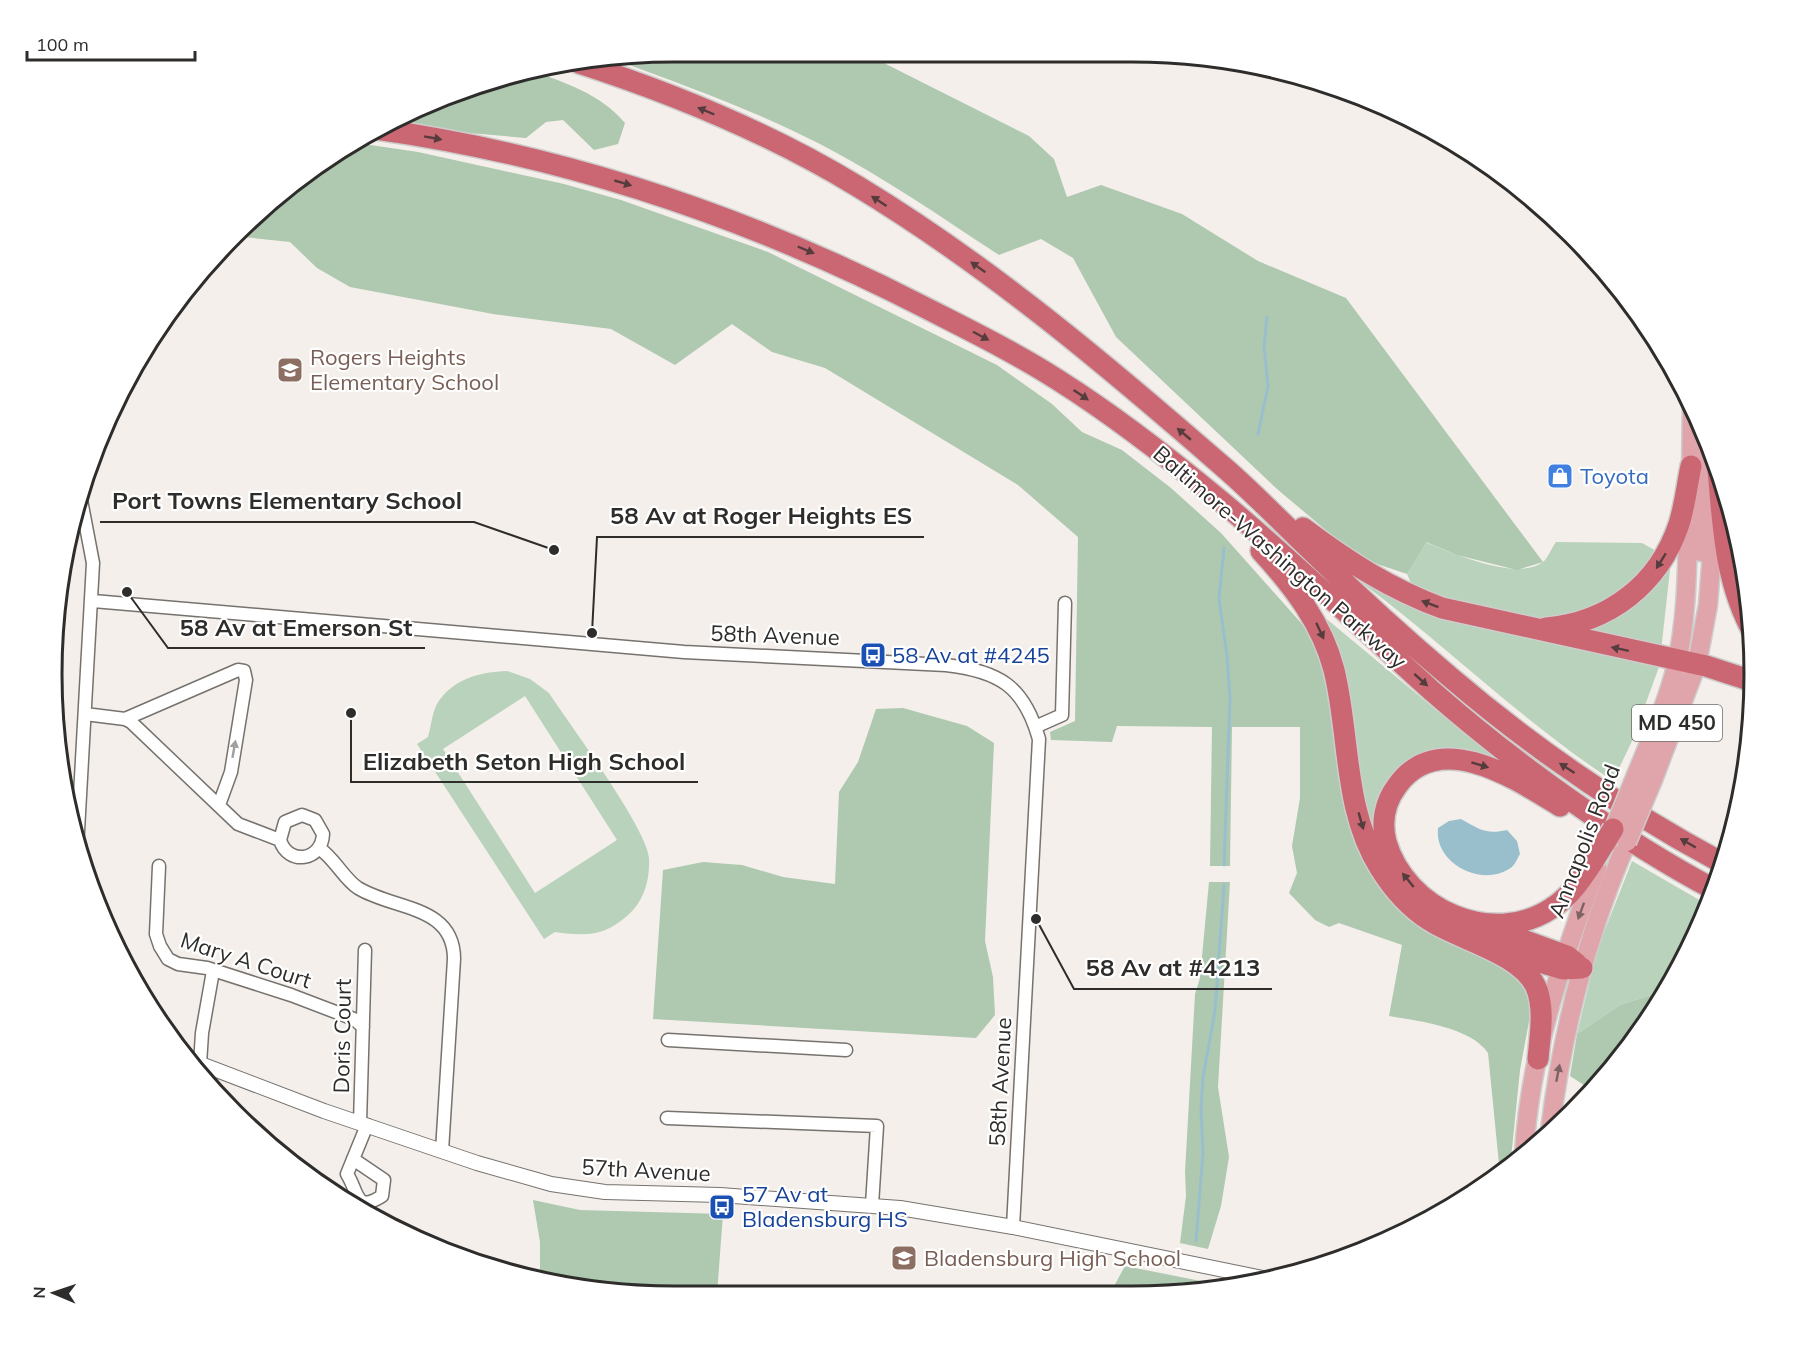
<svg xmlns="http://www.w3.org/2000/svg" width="1806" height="1347" viewBox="0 0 1806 1347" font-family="Mulish,sans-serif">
	<rect width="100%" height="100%" fill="#f4efea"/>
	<!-- green -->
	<path fill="#b9d2bb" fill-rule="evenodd" d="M1425,542C1452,553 1517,582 1543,562C1548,558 1552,547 1556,542L1642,543L1658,552L1619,598L1555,620L1516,618L1414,590L1407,574Z
		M1671,561L1661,651L1564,632Z
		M1365,580L1408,604L1448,621L1659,667L1632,741L1613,781C1523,722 1448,647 1362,583Z
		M1323,616L1442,715L1513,768L1510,771C1492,763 1473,755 1453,754C1413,753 1378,781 1378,823C1377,850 1401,884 1420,902C1446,927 1515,943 1551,955L1548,960C1518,950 1461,936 1436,920C1352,867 1363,775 1344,691C1339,666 1330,641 1323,616Z
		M507,671L530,679L549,693C570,725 646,827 649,858C650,880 644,902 627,916C603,937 585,936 555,932L544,939L417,744L428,737C431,727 432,713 437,704C452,679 480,672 507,671ZM525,696L617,840L535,893L443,749Z
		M1632,861L1708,905L1669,989L1620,1005L1577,1034L1597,950Z"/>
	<!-- forest -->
	<path fill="#aec9b0" d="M674,51H860L1029,136L1054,159L1067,197L1101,185L1182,214L1258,261L1346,298L1543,562L1517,570L1457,555L1426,542L1407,574L1374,563L1334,537L1277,489L1116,337L1073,258L1041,239L999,255C941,217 882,176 820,144C754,110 683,85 613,59Z
		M529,70C564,82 601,94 625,123L618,144L594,150L563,120L546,122L526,138L458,132L395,121L512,72Z
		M350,142L418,152L564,184L621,200L768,252L997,365L1052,404L1082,432L1122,450L1171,488L1221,533L1302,624L1319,652L1332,698L1346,809L1499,965L1518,979L1530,997V1016L1520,1070L1510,1168L1500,1174L1488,1053C1471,1027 1418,1021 1389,1016L1402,945L1339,923L1329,927L1315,920L1289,893L1297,873L1292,846L1300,798V727H1232L1230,866H1210L1212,727L1117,726L1112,742L1051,740L1050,732L1075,721L1078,537L1018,485L825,368L772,352L732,324L675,365L611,329L493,314L350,287L317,268L290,242L234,236L294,180Z
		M903,708L967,726L994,743L985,941L993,977L995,1015L976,1038L653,1019L663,870L703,862L742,865L783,877L835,884L839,792L858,762L876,709Z
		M1209,882H1230L1218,1087L1229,1157L1221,1206L1208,1249L1180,1243L1186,1196L1185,1172L1195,994L1200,978Z
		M1669,989L1593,1091L1570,1076L1577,1034L1620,1005Z
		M533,1200L580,1210L723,1214L717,1294L632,1295L540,1276V1242Z
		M1125,1266L1226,1286V1287L1214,1291H1115L1113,1288Z"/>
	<!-- water -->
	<path fill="#99bfcd" d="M1461,819C1479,829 1486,835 1507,830L1517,841L1520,854C1517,859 1514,867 1509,869C1480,887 1434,863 1438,828L1449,821Z"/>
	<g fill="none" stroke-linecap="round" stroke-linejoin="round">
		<!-- stream -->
		<path stroke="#99bfcd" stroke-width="3" d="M1258,434L1268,386L1264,345L1267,317
			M1224,865L1230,698L1227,656L1219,599L1224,548
			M1196,1241L1203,1153L1201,1110L1203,1077L1215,1011L1224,885"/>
		<!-- minor casing -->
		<g stroke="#76726d" stroke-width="15">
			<path id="minor" d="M93,601L684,652L946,665C999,671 1024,686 1039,739L1013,1227
				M85,714L125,719L131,722L238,824L280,840C288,866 322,861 323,834L315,820L302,815L285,822L280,840
				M125,719L238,670L244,671L246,680L231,772L219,805
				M1035,727L1062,715L1065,603
				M66,797H80
				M319,848C335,859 344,879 358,888C394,910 454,905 454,959L442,1151
				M77,849L93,563L81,500
				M159,866L156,934L160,946L168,959L178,964L207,968L291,995L354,1019L363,1027
				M668,1040L846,1050
				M200,1064L202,1033L213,971
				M667,1118L877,1126L872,1205
				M360,1123L365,950
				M353,1159L384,1180L382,1196C355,1213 359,1193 347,1174L367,1125"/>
		</g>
		<!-- tertiary casing -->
		<g stroke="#76726d" stroke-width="16">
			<path id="tertiary" d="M185,1058L324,1111L477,1163L551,1184L605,1192L720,1195L900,1208L1013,1227L1263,1278"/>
		</g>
		<!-- primary casing -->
		<g stroke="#cdcdcc" stroke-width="21">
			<path id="primary" d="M1691,478L1692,402
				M1701,552L1703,456
				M1636,775C1651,738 1668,701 1677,662C1688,612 1687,557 1689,506
				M1653,780L1697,664L1708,605L1715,513
				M1550,1131C1562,1031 1587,935 1627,842
				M1524,1156C1529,1057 1562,959 1597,867"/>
		</g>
		<!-- motorway casing -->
		<g stroke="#cdcdcc" stroke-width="24">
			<path id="motorway" d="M579,63C675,94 771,134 857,186C991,267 1110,368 1227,470C1259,498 1288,529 1319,558C1361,599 1405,639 1450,677C1534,749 1627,812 1724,864
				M376,129C569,156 753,219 926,308C971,331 1016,353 1058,380C1115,416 1169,458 1222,502C1294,562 1362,628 1432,691C1514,763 1619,839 1715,890
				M1718,470C1723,526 1725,583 1754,634
				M1303,528C1347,561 1390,589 1442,608L1706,666L1752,681
				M1261,551C1293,586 1322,623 1334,670C1350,734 1343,810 1380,868C1393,889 1409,907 1429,920C1459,940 1521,953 1536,987C1545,1008 1540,1036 1538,1059
				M1546,628C1609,623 1659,584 1679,524C1685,505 1687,485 1691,466
				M1560,806C1516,779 1439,727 1397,786C1385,802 1381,822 1386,842C1406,910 1492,948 1552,908C1571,896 1582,878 1594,860
				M1490,928L1567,956L1577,964
				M1507,952L1563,969L1582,968"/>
		</g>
		<!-- minor -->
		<use href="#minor" stroke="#fff" stroke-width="12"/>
		<!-- tertiary -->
		<use href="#tertiary" stroke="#fff" stroke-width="14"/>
		<!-- primary -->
		<use href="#primary" stroke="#e0a4ab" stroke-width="18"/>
		<!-- motorway -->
		<use href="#motorway" stroke="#cb6773" stroke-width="21"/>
		<!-- primary-bridge casing -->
		<g stroke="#cdcdcc" stroke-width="21" stroke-linecap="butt">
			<path id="primary-bridge" d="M1627,842L1653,780
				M1608,843L1636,775"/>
		</g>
		<!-- motorway-bridge casing -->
		<g stroke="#cdcdcc" stroke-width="24" stroke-linecap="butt">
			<path id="motorway-bridge" d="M1594,860L1613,829"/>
		</g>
		<!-- primary-bridge -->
		<use href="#primary-bridge" stroke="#e0a4ab" stroke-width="18"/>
		<!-- motorway-bridge -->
		<use href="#motorway-bridge" stroke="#cb6773" stroke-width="21"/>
	</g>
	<!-- one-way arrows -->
	<defs><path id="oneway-solid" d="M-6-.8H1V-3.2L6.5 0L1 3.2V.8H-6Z" transform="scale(1.5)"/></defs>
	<g fill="#553c3d">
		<use href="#oneway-solid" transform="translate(706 111) rotate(-157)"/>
		<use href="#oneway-solid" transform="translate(433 138) rotate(10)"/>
		<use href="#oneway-solid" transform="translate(623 183) rotate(16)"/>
		<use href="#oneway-solid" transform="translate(879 201) rotate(-147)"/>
		<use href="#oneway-solid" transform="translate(806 250) rotate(23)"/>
		<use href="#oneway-solid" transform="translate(978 267) rotate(-145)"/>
		<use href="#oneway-solid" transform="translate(981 336) rotate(28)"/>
		<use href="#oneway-solid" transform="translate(1081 395) rotate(34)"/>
		<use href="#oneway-solid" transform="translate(1184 434) rotate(-140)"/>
		<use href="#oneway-solid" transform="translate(1661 561) rotate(122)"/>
		<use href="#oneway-solid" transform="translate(1430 604) rotate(-159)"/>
		<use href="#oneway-solid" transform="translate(1320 631) rotate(65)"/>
		<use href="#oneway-solid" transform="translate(1620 649) rotate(-168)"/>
		<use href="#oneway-solid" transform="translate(1421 680) rotate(42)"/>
		<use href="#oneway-solid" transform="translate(1480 765) rotate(17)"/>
		<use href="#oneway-solid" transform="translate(1567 768) rotate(-147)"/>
		<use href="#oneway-solid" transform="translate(1361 821) rotate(74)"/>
		<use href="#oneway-solid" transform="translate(1688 843) rotate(-150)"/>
		<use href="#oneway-solid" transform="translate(1408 880) rotate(-129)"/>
	</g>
	<use fill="#a1a0a0" href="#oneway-solid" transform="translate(234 749) rotate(-80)"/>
	<g fill="#7e6365">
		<use href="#oneway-solid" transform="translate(1581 911) rotate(110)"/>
		<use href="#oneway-solid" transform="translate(1558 1073) rotate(-79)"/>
	</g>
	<!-- icons -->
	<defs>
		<g id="school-square" transform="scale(1.35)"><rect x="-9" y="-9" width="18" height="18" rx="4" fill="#8d6e63" stroke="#fff"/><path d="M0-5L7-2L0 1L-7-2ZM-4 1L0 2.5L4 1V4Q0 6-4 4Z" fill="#fff"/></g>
		<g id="shop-square" transform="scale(1.35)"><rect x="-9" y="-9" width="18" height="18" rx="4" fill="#3f7fe0" stroke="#fff"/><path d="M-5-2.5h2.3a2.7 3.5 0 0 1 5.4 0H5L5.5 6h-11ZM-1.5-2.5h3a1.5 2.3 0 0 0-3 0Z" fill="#fff"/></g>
		<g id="bus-square" transform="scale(1.35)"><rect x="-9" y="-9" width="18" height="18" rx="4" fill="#1a4fb4" stroke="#fff"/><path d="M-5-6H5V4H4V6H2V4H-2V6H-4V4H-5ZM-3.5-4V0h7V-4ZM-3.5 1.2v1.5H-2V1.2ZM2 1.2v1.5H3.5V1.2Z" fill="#fff"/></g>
	</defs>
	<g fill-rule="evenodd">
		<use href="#school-square" x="290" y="370"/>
		<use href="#shop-square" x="1560" y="476"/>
		<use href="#bus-square" x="873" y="655"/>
		<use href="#bus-square" x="722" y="1207"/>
		<use href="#school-square" x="904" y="1258"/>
	</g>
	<g text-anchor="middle" stroke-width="4.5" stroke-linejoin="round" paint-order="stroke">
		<!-- shield labels -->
		<rect fill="#fff" stroke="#6d6c6b" stroke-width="1.5" x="1632" y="705" width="90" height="36" rx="4.5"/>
		<g font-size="21" font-weight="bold" fill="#2e2d2b">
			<text x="1677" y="730">MD 450</text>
		</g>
		<!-- education labels -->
		<g font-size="22" fill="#785e54" stroke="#fff" text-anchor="start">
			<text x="310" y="365">Rogers Heights<tspan x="310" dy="25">Elementary School</tspan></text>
			<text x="924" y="1266">Bladensburg High School</text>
		</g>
		<!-- shop labels -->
		<g font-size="22" fill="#366cbe" stroke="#fff" text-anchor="start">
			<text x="1580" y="484">Toyota</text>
		</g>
		<!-- street labels -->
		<g font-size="22" fill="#2e2d2b" stroke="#fff">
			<text transform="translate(1280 557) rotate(41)" y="8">Baltimore-Washington Parkway</text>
			<text transform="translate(775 635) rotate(2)" y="8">58th Avenue</text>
			<text transform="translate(1584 841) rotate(-69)" y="8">Annapolis Road</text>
			<text transform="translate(246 960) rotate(18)" y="8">Mary A Court</text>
			<text transform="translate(342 1036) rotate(-89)" y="8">Doris Court</text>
			<text transform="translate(1000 1082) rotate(-87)" y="8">58th Avenue</text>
			<text transform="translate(646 1170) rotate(3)" y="8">57th Avenue</text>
		</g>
		<!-- transit labels -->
		<g font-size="22" fill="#164399" stroke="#fff" text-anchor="start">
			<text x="892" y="663">58 Av at #4245</text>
			<text x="742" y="1202">57 Av at<tspan x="742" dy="25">Bladensburg HS</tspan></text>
		</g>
	</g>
	<!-- crop -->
	<path d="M0 0H1806V1347H0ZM674 62H1132A612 612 0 0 1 1744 674V674A612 612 0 0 1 1132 1286H674A612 612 0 0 1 62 674V674A612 612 0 0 1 674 62Z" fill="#fff" fill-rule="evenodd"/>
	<path fill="none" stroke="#2e2d2b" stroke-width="3" d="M674 62H1132A612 612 0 0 1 1744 674V674A612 612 0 0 1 1132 1286H674A612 612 0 0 1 62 674V674A612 612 0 0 1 674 62Z"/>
	<!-- callouts -->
	<path fill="none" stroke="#2e2d2b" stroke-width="2" d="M554 550L474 522H100M592 633L597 537H924M127 592L168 648H425M351 713L351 782H698M1036 919L1074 989H1272"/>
	<g fill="#2e2d2b" stroke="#fff" stroke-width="2">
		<circle cx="554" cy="550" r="6"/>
		<circle cx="592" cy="633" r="6"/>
		<circle cx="127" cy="592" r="6"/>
		<circle cx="351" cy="713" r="6"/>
		<circle cx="1036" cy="919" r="6"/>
	</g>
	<g font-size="24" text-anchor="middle" font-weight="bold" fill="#2e2d2b" stroke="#fff" stroke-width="4.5" stroke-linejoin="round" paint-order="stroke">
		<text x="287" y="509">Port Towns Elementary School</text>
		<text x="761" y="524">58 Av at Roger Heights ES</text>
		<text x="296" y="636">58 Av at Emerson St</text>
		<text x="524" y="770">Elizabeth Seton High School</text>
		<text x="1173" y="976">58 Av at #4213</text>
	</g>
	<!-- north arrow -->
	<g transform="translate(54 1293) rotate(272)" stroke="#ffffff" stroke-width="4.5" paint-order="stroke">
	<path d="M0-4.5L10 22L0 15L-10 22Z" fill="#2e2d2b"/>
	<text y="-9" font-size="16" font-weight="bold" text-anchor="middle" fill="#2e2d2b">N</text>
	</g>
	<!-- scale -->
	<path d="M27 51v9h168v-9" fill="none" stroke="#2e2d2b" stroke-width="3"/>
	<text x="36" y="51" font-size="18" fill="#2e2d2b" stroke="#ffffff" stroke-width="4.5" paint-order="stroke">100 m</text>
</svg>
